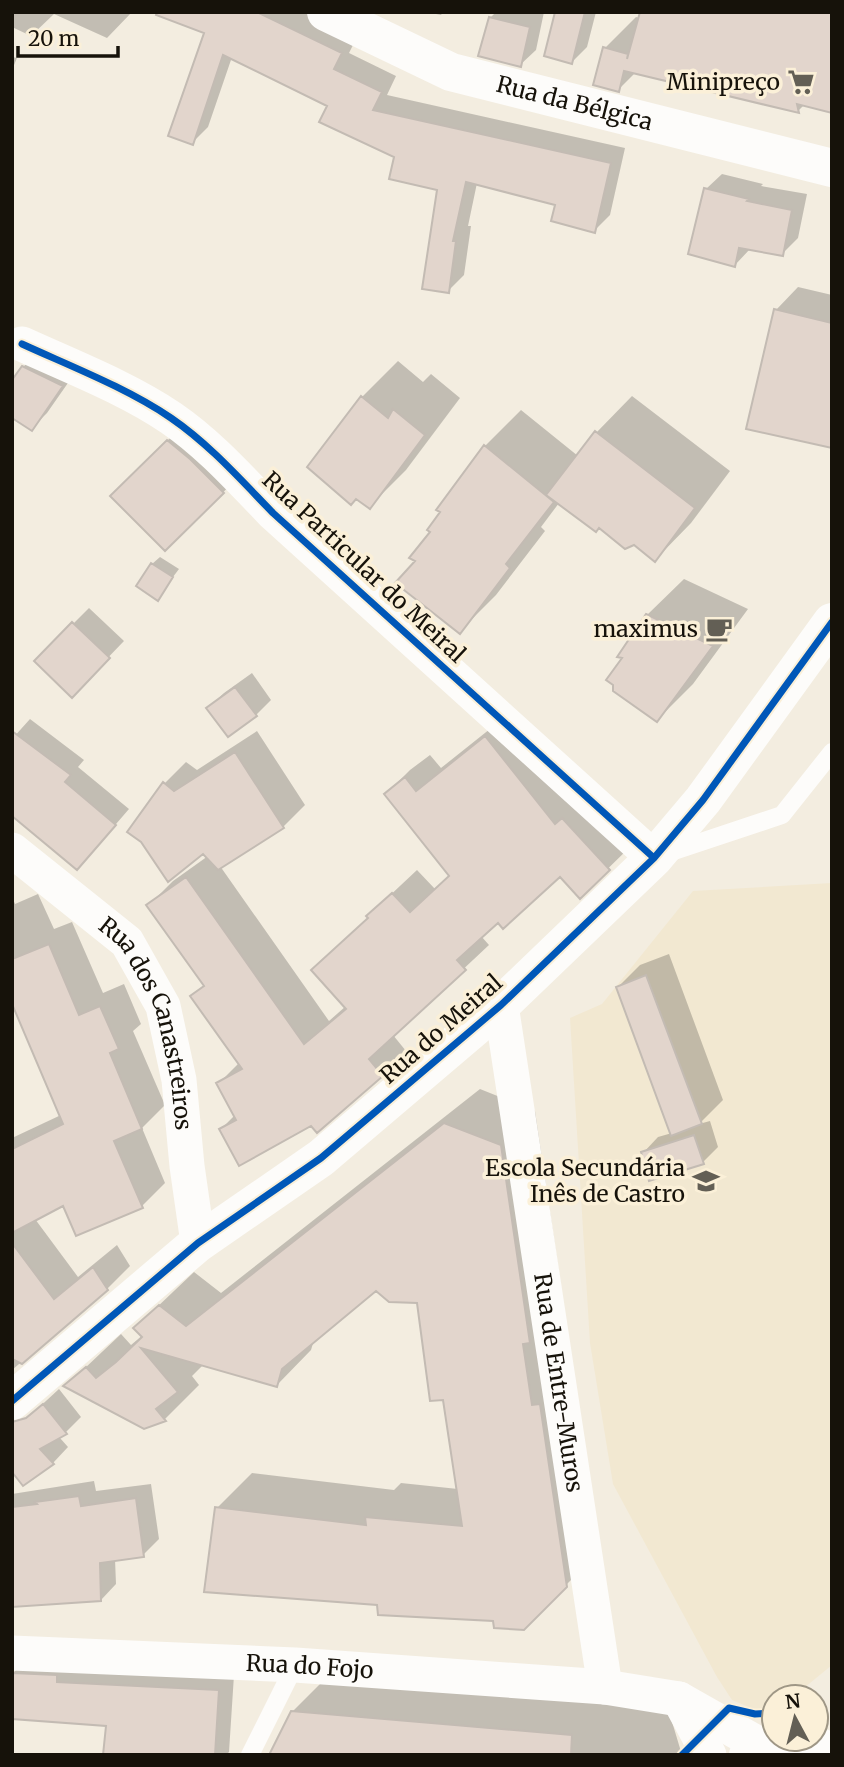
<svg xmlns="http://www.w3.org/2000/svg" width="844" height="1767" viewBox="0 0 844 1767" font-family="Merriweather,serif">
	<rect width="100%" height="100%" fill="#f3ede0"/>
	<!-- built -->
	<path fill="#f2e8d1" d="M832,883V1665L793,1697H774V1706L756,1710L732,1700L717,1677L613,1484L590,1343L570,1018L602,1004L693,891Z"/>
	<!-- shadow -->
	<path fill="#0003" d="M12,12H132L107,38L54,14L31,36L12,27Z
		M165,12H307L357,37L349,53L396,76L387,95L625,148L610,215L594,231L557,203L477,183L468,226H471L464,275L448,291L439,189L330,105L232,57L208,127L192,143L206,32Z
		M426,12H443L441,15Z
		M496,12H544L536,50L520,65L490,18Z
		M557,12H596L587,47L572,62Z
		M636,17L640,18L805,104L798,111L636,72L618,90L605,48Z
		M12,57L17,58L12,70Z
		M722,174L763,184L761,186L807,194L798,238L782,254L750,249L735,265L706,189Z
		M798,287L832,295V447L776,310Z
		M39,352L77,370L47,413L31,429L23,367Z
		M398,361L423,382L431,374L460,398L406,470L370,506L356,497L362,397Z
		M632,396L730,471L691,523L655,560L634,543L599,526L559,503L541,527L545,531L496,595L460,631L418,560L485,446L521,410L578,456L596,433Z
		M190,418L246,470L165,549L112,496Z
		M160,557L179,569L157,598L152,564Z
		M684,579L748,609L693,684L657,720L615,684L625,657L647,615Z
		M89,608L124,641L72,695L36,661Z
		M252,673L271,700L256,715L208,708L224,693Z
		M510,713L633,844L580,896L560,874L498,921L481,936L489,945L393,1035L406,1051L382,1075L317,1131L311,1124L221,1129L235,1115L218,1084L240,1062L192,996L205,984L149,905L173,881L208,856L164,784L186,762L197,770L257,731L305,805L283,827L220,866L329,1021L346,1006L368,916L417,870L435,889L450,875L386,794L410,770L430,755L441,768Z
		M30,719L84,760L78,767L129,809L91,853L12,739Z
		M38,894L54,929L72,922L103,993L124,984L141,1024L133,1031L165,1105L142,1128L165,1183L142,1206L64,1204L35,1219L78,1277L117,1245L130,1266L107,1289L12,1370V1138L61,1115L16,1008L12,1010V897L15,904Z
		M669,954L723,1100L699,1124L710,1121L718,1147L703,1162L643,1153L658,1137L672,1133L618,987L640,965Z
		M480,1089L535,1111L600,1551L523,1628L494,1619L379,1603L217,1508L252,1473L394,1490L401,1483L458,1489L444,1398L419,1302L376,1289L314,1340L311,1350L277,1385L204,1364L192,1376L199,1385L165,1419L144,1427L66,1386L121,1334L131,1345L143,1335L135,1328L194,1272L221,1293Z
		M59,1389L81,1417L60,1438L68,1447L53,1463L23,1483L34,1412Z
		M94,1481L96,1491L151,1484L159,1539L143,1555L115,1559L116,1584L101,1600L12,1606V1494Z
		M28,1658L234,1675L229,1752L226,1755H105L108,1724L12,1674Z
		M329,1675L667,1705L682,1755H271L292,1712Z"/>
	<!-- building -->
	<path fill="#e2d5cc" stroke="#c3bbb3" stroke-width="2" d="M157,12H257L342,53L334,69L382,92L373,110L611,163L595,233L551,221L555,205L466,182L453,241H456L449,293L422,289L437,190L389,179L394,157L319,122L327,106L223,55L193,145L168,136L204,33L156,15Z
		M555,12H585L572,64L544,56Z
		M640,12H832V113L797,104L799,113L624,71L619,92L593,85L603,47L628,54L627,59Z
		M489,17L530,27L521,67L478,56Z
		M704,188L749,199L747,201L792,210L783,256L739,248L735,267L688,254Z
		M774,309L832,323V448L746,429Z
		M22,366L63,386L32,431L12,418V380Z
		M361,396L388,418L393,409L425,435L370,509L356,499L351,505L307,467Z
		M595,431L695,508L655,562L634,545L625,549L599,528L596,532L546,495Z
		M167,440L190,459L224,493L165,551L110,496Z
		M484,445L554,502L506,564L510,568L460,634L395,583L415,561L409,558L430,532L427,530L440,512L436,510Z
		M151,563L173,577L158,601L136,586Z
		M646,614L713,646L657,722L613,691V685L606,680L622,658L617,657Z
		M72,622L110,658L72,698L34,661Z
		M235,687L257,716L228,737L206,708Z
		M12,731L71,775L65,782L116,825L77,870L12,816Z
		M485,736L555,824L562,818L610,870L580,899L560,877L503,929L498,923L457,960L466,970L369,1059L383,1076L317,1133L311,1126L239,1166L219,1129L236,1120L216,1083L242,1069L190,996L204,986L146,905L186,877L304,1044L346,1009L311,970L368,918L366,916L392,893L410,912L449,876L384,794L405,777L416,791Z
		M235,752L284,828L218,870L203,854L168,882L141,842L127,832L163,782L174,791Z
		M49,944L79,1015L100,1006L119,1049L110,1053L142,1129L114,1141L143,1208L76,1236L63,1206L12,1233V1149L63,1124L12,1004V959Z
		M646,975L702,1124L671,1136L616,987Z
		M444,1123L501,1145L530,1343L523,1344L532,1405L540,1404L567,1587L524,1630L494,1628L493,1621L378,1615L377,1605L204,1592L215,1507L366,1525L365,1517L462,1526L443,1400L430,1401L417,1303L389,1302L376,1291L282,1369L277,1387L141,1348L178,1392L156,1409L166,1421L144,1429L63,1386L86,1367L96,1378L116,1362L142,1337L133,1328L159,1305L186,1326Z
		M694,1135L704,1164L649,1181L641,1152Z
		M12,1243L54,1299L93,1267L108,1290L22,1364L12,1359Z
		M43,1404L67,1434L40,1449L54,1464L23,1486L12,1472V1422L26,1418Z
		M79,1496L81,1506L136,1498L144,1557L100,1563L101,1601L12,1607V1507L37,1504L35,1502Z
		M12,1673L57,1675V1682L219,1690L215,1755H103L106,1726L12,1719Z
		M291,1711L572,1735L571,1755H269Z"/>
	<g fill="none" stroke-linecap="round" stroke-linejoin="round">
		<!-- service -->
		<path stroke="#fdfcfa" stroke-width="18" d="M668,853L782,815L832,752
			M250,1755L295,1665"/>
		<!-- minor -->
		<g stroke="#fdfcfa" stroke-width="35">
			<path d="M22,344C70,366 127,388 171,418C209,444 240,479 273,513L654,858"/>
			<path id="s1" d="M12,850L127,942L163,1006L179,1080L187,1166L198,1243"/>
			<path id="s2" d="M501,1005L605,1687"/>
			<path id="s3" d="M12,1653L295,1665L605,1687L679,1699L762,1746"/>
			<path d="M679,1699L709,1755"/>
		</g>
		<!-- tertiary -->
		<path stroke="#fdfcfa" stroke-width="38" d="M12,1401L198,1243L321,1158L501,1005L654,858L703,800L832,622"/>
		<!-- secondary -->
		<g stroke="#fdfcfa" stroke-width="38">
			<path id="s4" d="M326,12L451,72L832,168"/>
			<path d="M748,1755C776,1738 803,1739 832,1752"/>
		</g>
		<!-- cycleway casing -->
		<g stroke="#fbf0d8" stroke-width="11">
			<path id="cycleway" d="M22,344C70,366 127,388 171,418C209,444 240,479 273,513L654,858
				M12,1401L198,1243L321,1158L501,1005L654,858L703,800L832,622
				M682,1755L729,1708L755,1714L774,1713"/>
		</g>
		<!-- cycleway -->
		<use href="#cycleway" stroke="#0057b8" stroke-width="7"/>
	</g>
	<!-- icons -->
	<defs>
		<g id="supermarket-bare" transform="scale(2.1)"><path d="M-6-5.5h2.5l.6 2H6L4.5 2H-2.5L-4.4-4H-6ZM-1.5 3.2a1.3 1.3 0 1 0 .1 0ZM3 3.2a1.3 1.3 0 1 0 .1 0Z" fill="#635f55" stroke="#fbf0d8" stroke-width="2.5" paint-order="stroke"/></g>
		<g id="cafe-bare" transform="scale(2.1)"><path d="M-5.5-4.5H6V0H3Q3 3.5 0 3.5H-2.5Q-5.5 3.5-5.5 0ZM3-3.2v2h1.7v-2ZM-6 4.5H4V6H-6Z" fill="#635f55" stroke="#fbf0d8" stroke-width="2.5" paint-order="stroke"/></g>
		<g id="school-bare" transform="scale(2.1)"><path d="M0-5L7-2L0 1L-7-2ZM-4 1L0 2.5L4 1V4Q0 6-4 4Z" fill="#635f55" stroke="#fbf0d8" stroke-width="2.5" paint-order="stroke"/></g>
	</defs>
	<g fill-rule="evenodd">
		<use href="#supermarket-bare" x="801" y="82"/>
		<use href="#cafe-bare" x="719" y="629"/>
		<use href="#school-bare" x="706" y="1181"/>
	</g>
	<g text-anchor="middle" stroke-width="7" stroke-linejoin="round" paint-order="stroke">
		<!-- poi labels -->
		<g font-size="23" fill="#16120a" stroke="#fbf0d8" text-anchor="end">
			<text x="780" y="90">Minipreço</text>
			<text x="698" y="637">maximus</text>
			<text x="685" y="1176">Escola Secundária<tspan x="685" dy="26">Inês de Castro</tspan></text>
		</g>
		<!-- street labels -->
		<g font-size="23" fill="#16120a" stroke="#fbf0d8">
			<text dy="8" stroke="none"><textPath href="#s4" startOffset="266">Rua da Bélgica</textPath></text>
			<text transform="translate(364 567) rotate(43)" y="8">Rua Particular do Meiral</text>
			<text dy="8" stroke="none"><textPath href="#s1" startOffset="231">Rua dos Canastreiros</textPath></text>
			<text transform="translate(441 1029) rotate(-41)" y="8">Rua do Meiral</text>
			<text dy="8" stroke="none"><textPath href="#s2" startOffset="382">Rua de Entre-Muros</textPath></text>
			<text dy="8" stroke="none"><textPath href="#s3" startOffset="298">Rua do Fojo</textPath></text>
		</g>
	</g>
	<!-- border -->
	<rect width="844" height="1767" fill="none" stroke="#16120a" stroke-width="28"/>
	<!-- north arrow -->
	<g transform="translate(795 1718) rotate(353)"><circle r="33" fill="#fbf0d8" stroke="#9f9786" stroke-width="2"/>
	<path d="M0-5L12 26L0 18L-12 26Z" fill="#635f55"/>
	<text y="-10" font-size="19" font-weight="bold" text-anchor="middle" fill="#16120a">N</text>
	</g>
	<!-- scale -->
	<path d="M18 46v10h100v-10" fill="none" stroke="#16120a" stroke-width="3.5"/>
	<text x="28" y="46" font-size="21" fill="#16120a" stroke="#fbf0d8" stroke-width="5" paint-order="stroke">20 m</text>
</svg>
